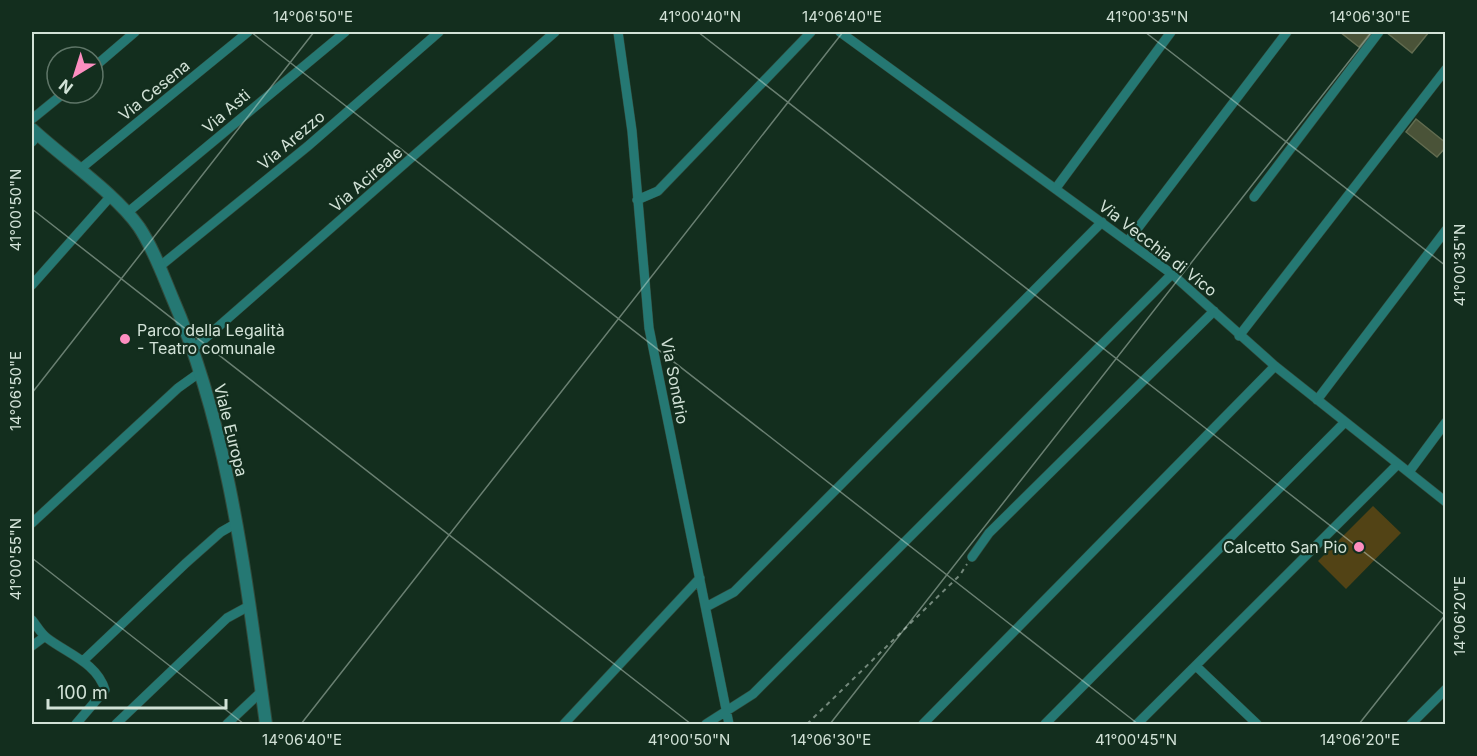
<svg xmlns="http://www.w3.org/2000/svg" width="1477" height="756" viewBox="0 0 1477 756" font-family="Inter,sans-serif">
	<rect width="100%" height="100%" fill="#132e1e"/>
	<!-- green -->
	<path fill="#524315" d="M1373,506L1401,533L1346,589L1318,561Z"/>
	<!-- building -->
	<path fill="#4a5338" stroke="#626c50" stroke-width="1.5" d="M1340,32H1371L1359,47Z
		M1386,32H1429L1412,53Z
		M1416,119L1446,143V147L1437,157L1406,132Z"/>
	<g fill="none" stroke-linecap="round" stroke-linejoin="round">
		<!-- minor casing -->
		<g stroke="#324b3c" stroke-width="10">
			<path id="minor" d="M618,32L632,131L649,328L729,724
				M840,32L1172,274L1275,366L1446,502
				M93,68L135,32
				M32,119L64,93
				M32,142L38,135
				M79,170L248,32
				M1056,188L1171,32
				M1254,197L1379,32
				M637,200L658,191L811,32
				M127,213L345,32
				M1128,241L1287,32
				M159,267L308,146L439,32
				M32,285L110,197
				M1239,336L1446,69
				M194,348L555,32
				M1317,400L1446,230
				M1409,472L1446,422
				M32,523L178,388L199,373
				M972,557L989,533L1214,311
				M706,607L734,592L1102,222
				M32,620C37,626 41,634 47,638C68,654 97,663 105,690L76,724
				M32,646L44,637
				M84,660L186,563L221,532L235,524
				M1196,666L1257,724
				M116,724L227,618L249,606
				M227,724L262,691
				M564,724L700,578
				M706,724L753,694L1172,274
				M923,724L1275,366
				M1045,724L1345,422
				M1137,724L1398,464
				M1411,724L1446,689"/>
		</g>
		<!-- tertiary casing -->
		<g stroke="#324b3c" stroke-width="14">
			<path id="tertiary" d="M32,129C63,158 115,193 139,227C153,248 162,273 172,297C230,430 246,581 266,724"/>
		</g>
		<!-- path -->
		<path stroke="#73887b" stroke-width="2" stroke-dasharray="4.5 4.5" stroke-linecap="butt" d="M807,724L960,575L967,564"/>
		<!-- minor -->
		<use href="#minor" stroke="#257873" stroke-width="9"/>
		<!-- tertiary -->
		<use href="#tertiary" stroke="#257873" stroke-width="12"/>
	</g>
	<!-- ticks -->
	<path fill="none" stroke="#d2e2d7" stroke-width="1.5" stroke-opacity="0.45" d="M251,32L1138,724M698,32L1446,616M1145,32L1446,266M32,209L691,724M32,393L314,32M32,558L244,724M301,724L843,32M830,724L1372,32M1359,724L1446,614"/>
	<!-- markers -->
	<g fill="#fd8ec0" stroke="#132e1e" stroke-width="2">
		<circle cx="125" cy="339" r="6"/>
		<circle cx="1359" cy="547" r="6"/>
	</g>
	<g text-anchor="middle" stroke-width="4.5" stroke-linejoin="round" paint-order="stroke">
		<!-- street labels -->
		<g font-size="16" fill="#d2e2d7" stroke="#132e1e">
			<text transform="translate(154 90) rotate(-39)" y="6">Via Cesena</text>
			<text transform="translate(226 111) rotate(-41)" y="6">Via Asti</text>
			<text transform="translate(291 140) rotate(-40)" y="6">Via Arezzo</text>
			<text transform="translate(366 179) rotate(-41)" y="6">Via Acireale</text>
			<text transform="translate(1158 248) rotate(38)" y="6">Via Vecchia di Vico</text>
			<text transform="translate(675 381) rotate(79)" y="6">Via Sondrio</text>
			<text transform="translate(231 430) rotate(76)" y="6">Viale Europa</text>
		</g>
		<!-- poi labels -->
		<g font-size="16" fill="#d2e2d7" stroke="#132e1e" text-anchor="start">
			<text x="137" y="336">Parco della Legalità<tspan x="137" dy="18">- Teatro comunale</tspan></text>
			<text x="1347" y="553" text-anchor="end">Calcetto San Pio</text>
		</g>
	</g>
	<!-- border -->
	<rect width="1477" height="756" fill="none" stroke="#132e1e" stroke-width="66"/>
	<!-- north arrow -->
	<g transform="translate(75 75) rotate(218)"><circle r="28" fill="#132e1e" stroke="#5f7668" stroke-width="1.5"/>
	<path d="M0-4.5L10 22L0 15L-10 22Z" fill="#fd8ec0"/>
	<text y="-9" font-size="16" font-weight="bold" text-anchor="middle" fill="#d2e2d7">N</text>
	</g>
	<!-- scale -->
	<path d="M48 699v9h178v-9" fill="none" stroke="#d2e2d7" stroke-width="3"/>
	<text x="57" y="699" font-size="18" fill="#d2e2d7" stroke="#132e1e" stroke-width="4.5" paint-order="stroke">100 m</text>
	<rect x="33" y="33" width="1411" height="690" fill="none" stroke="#d2e2d7" stroke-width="2"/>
	<g font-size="15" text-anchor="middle" fill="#d2e2d7">
		<text x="313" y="22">14°06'50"E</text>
		<text x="700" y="22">41°00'40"N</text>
		<text x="842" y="22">14°06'40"E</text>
		<text x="1147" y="22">41°00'35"N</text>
		<text x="1370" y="22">14°06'30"E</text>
		<text transform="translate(16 210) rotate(-90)" y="5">41°00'50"N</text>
		<text transform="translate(1460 265) rotate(-90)" y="5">41°00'35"N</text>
		<text transform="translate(16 391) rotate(-90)" y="5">14°06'50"E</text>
		<text transform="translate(16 559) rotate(-90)" y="5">41°00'55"N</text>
		<text transform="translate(1460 616) rotate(-90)" y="5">14°06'20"E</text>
		<text x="302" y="745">14°06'40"E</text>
		<text x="689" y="745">41°00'50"N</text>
		<text x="831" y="745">14°06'30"E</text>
		<text x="1136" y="745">41°00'45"N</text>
		<text x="1360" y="745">14°06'20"E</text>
	</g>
</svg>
